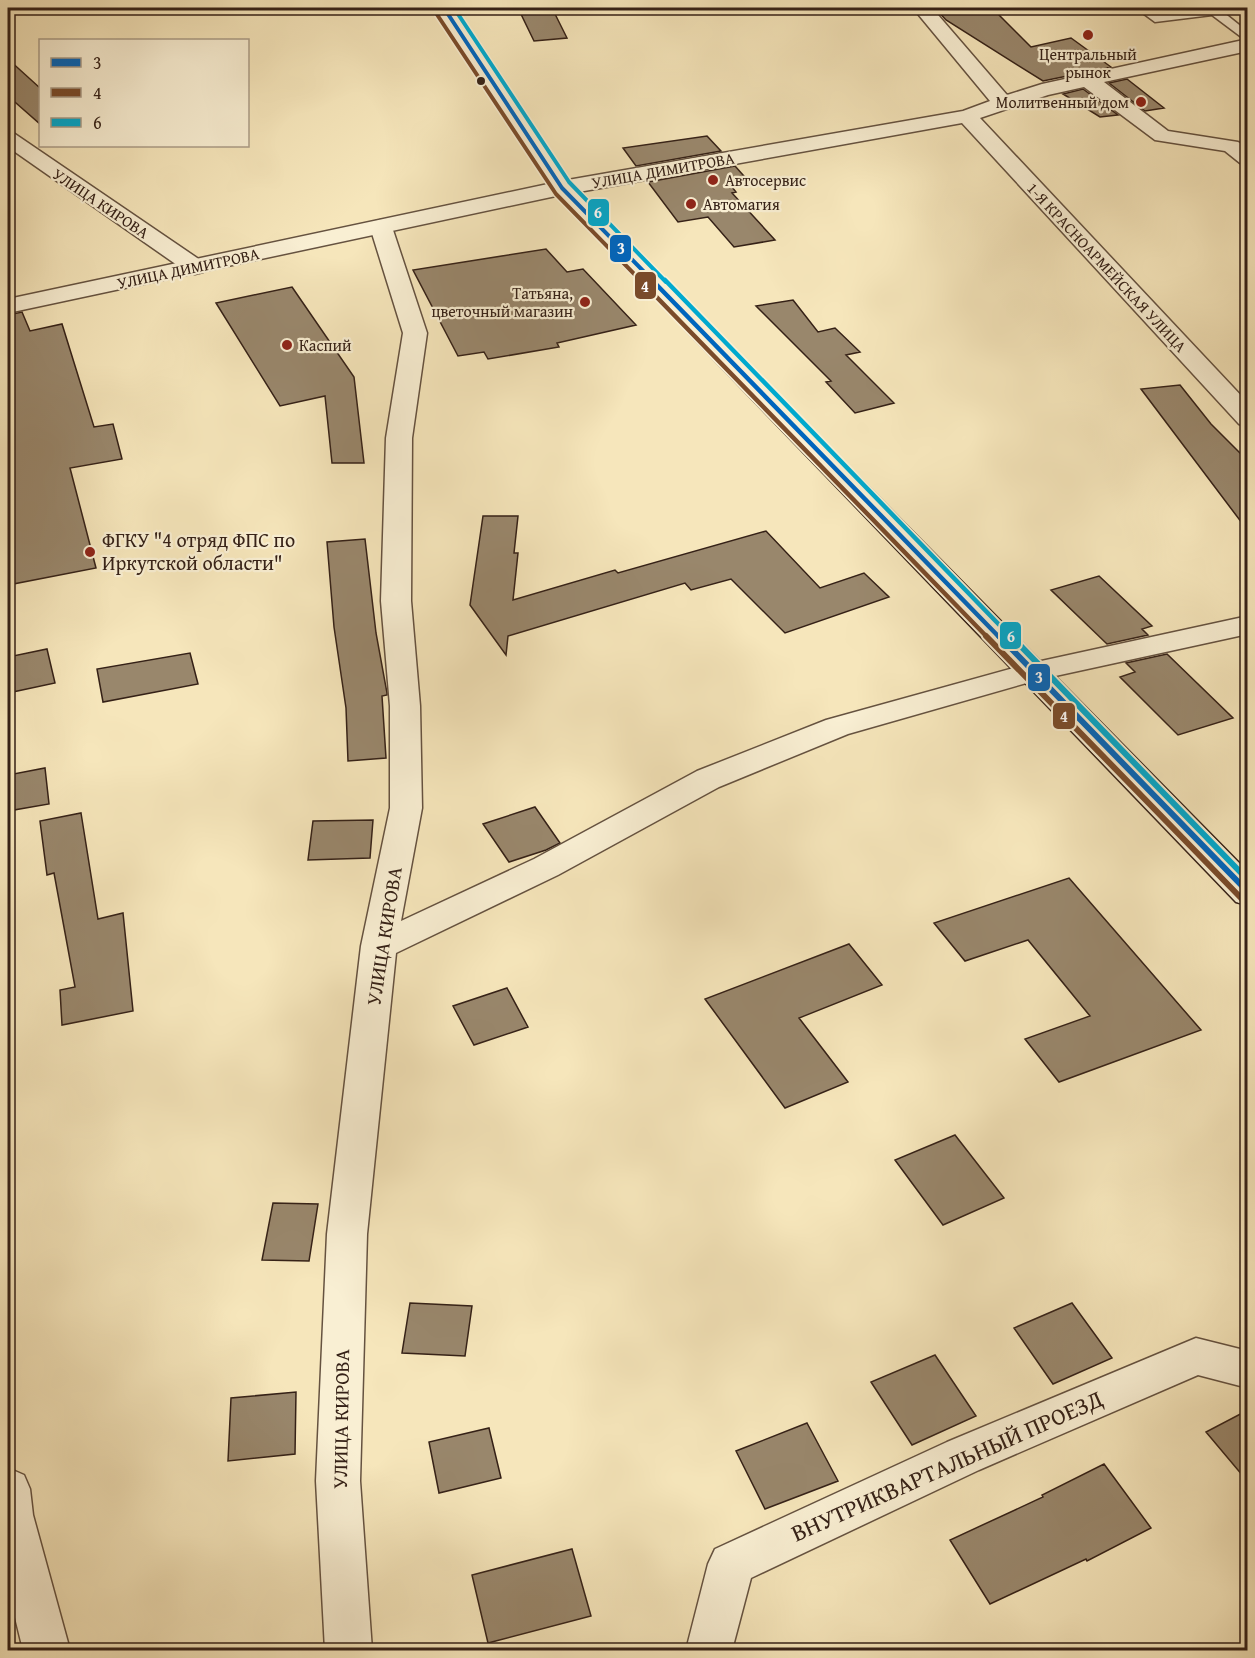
<svg xmlns="http://www.w3.org/2000/svg" width="1255" height="1658" viewBox="0 0 1255 1658" font-family="'Gentium Book Plus',serif">
	<rect width="100%" height="100%" fill="#f6e6bb"/>
	<filter id="stains"><feTurbulence type="fractalNoise" baseFrequency=".00333" numOctaves="4"/><feColorMatrix values="0 0 0 0 .2 0 0 0 0 .09 0 0 0 0 .02 0 0 0 .5 -.17"/></filter>
	<radialGradient id="worn" r=".72"><stop offset=".6" stop-color="#630" stop-opacity="0"/><stop offset="1" stop-color="#630" stop-opacity=".3"/></radialGradient>
	<!-- building -->
	<path fill="#99876c" stroke="#352117" stroke-width="1.5" d="M518,8H552L567,38L534,41Z
		M935,8H992L1031,47L1071,38L1111,67L1043,81L946,20Z
		M8,59L40,88V124L8,96Z
		M1127,79L1164,108L1145,111L1109,83Z
		M1083,89L1118,115L1100,117L1063,94Z
		M707,136L721,151L636,166L623,148Z
		M735,166L751,184L732,187L736,192L732,193L775,240L734,247L708,217L678,222L648,182Z
		M546,249L567,272L583,269L636,325L557,343L559,347L488,359L484,352L458,356L413,270Z
		M292,287L354,377L364,463H332L325,396L280,406L216,303Z
		M793,300L818,332L835,328L860,352L846,355L894,403L855,413L826,382L831,381L756,306Z
		M22,312L30,331L62,324L94,427L113,424L122,459L70,468L96,568L8,585V315Z
		M1180,385L1211,424L1248,461V531L1141,389Z
		M483,516H518L514,553H518L513,600L615,570L618,573L766,531L820,588L864,573L889,597L785,633L731,579L691,590L685,583L508,636L506,655L470,605Z
		M365,539L376,633L387,693V695L382,696L386,758L348,761L346,708L334,627L327,542Z
		M1099,576L1152,626L1142,629L1148,635L1107,644L1051,590Z
		M47,649L55,683L8,693V657Z
		M190,653L198,684L103,702L97,669Z
		M1167,654L1233,718L1178,735L1120,677L1135,672L1126,663Z
		M45,768L49,804L8,811V775Z
		M535,807L560,843L546,850L509,862L483,824Z
		M81,813L98,919L123,913L133,1011L62,1025L60,990L75,987L54,873L47,875L40,821Z
		M373,820L370,858L308,860L313,821Z
		M1069,878L1201,1030L1059,1082L1025,1039L1090,1016L1028,940L965,961L934,923Z
		M849,944L882,985L799,1018L848,1082L785,1108L705,999Z
		M507,988L528,1027L474,1045L453,1006Z
		M955,1135L1004,1198L943,1225L895,1160Z
		M273,1203L318,1204L309,1261L262,1260Z
		M410,1303L472,1306L465,1356L402,1353Z
		M1072,1303L1112,1358L1053,1384L1014,1328Z
		M935,1355L976,1416L912,1445L871,1382Z
		M296,1392L295,1454L228,1461L231,1398Z
		M1248,1410V1482L1206,1432Z
		M807,1423L838,1481L765,1509L736,1451Z
		M489,1428L501,1478L439,1493L429,1442Z
		M1104,1464L1151,1528L1087,1561L1086,1559L990,1604L950,1540L1043,1497L1042,1495Z
		M572,1549L591,1616L488,1643L472,1575Z"/>
	<g fill="none" stroke-linecap="round" stroke-linejoin="round">
		<!-- service casing -->
		<g stroke="#655240" stroke-width="3">
			<path id="service" d="M1136,8H1149L1157,14L1218,8L1248,32V42L1212,15L1155,22Z"/>
		</g>
		<!-- minor casing -->
		<g stroke="#655240" stroke-width="3">
			<path id="minor" d="M913,8H932L1007,95L1042,84L1248,39V51L1104,82L1168,131L1238,142L1248,148V164L1240,163L1225,151L1155,140L1084,87L1048,95L980,118L1248,403V427L1239,424L962,123L562,195L554,193L551,188L554,183L562,181L963,111L990,101Z
				M8,132L15,134L203,262L207,267L203,272L195,274L187,272L8,147Z
				M381,220L389,222L392,227L427,333L412,438L411,601L420,706L422,808L401,921L534,859L697,771L826,720L1032,663L1248,616V634L1037,680L848,734L719,787L558,875L396,953L367,1234L360,1481L372,1650H325L316,1481L327,1234L361,946L390,808V706L381,601L386,438L403,333L370,227L373,222Z
				M1196,1338L1248,1351V1388L1198,1375L979,1470L751,1578L732,1650H686L708,1564L715,1549L947,1442Z
				M8,1468L24,1475L30,1489L33,1515L70,1650H23L8,1589Z"/>
		</g>
		<!-- tertiary casing -->
		<g stroke="#655240" stroke-width="3">
			<path id="tertiary" d="M562,181L570,183L573,188L570,193L8,313V299Z"/>
		</g>
		<!-- secondary casing -->
		<g stroke="#352117" stroke-width="3">
			<path id="secondary" d="M435,8H453L570,184L1248,872V905L1236,902L554,193Z"/>
		</g>
		<!-- service -->
		<use href="#service" fill="#f9efd3" fill-rule="evenodd"/>
		<!-- minor -->
		<use href="#minor" fill="#f9efd3" fill-rule="evenodd"/>
		<!-- tertiary -->
		<use href="#tertiary" fill="#f9efd3" fill-rule="evenodd"/>
		<!-- secondary -->
		<use href="#secondary" fill="#f9efd3" fill-rule="evenodd"/>
		<!-- bus-1-far2 casing -->
		<g stroke="#f9efd3" stroke-width="7">
			<path id="bus-1-far2" d="M444,8L562,188L654,282"/>
		</g>
		<!-- bus-1-far1 casing -->
		<g stroke="#f9efd3" stroke-width="8">
			<path id="bus-1-far1" d="M652,280L1000,638"/>
		</g>
		<!-- bus-1 casing -->
		<g stroke="#f9efd3" stroke-width="10">
			<path id="bus-1" d="M999,636L1248,892"/>
		</g>
		<!-- bus-2-far2 casing -->
		<g stroke="#f9efd3" stroke-width="7">
			<path id="bus-2-far2" d="M436,13L556,194L642,282"/>
		</g>
		<!-- bus-2-far1 casing -->
		<g stroke="#f9efd3" stroke-width="8">
			<path id="bus-2-far1" d="M640,280L988,638"/>
		</g>
		<!-- bus-2 casing -->
		<g stroke="#f9efd3" stroke-width="10">
			<path id="bus-2" d="M986,636L1242,899"/>
		</g>
		<!-- bus-3-far2 casing -->
		<g stroke="#f9efd3" stroke-width="7">
			<path id="bus-3-far2" d="M454,8L569,182L666,282"/>
		</g>
		<!-- bus-3-far1 casing -->
		<g stroke="#f9efd3" stroke-width="8">
			<path id="bus-3-far1" d="M665,280L1012,638"/>
		</g>
		<!-- bus-3 casing -->
		<g stroke="#f9efd3" stroke-width="10">
			<path id="bus-3" d="M1011,636L1248,880"/>
		</g>
		<!-- bus-1-far2 -->
		<use href="#bus-1-far2" stroke="#0065bd" stroke-width="4"/>
		<!-- bus-1-far1 -->
		<use href="#bus-1-far1" stroke="#0065bd" stroke-width="4.5"/>
		<!-- bus-1 -->
		<use href="#bus-1" stroke="#0065bd" stroke-width="6"/>
		<!-- bus-2-far2 -->
		<use href="#bus-2-far2" stroke="#7a4b2a" stroke-width="4"/>
		<!-- bus-2-far1 -->
		<use href="#bus-2-far1" stroke="#7a4b2a" stroke-width="4.5"/>
		<!-- bus-2 -->
		<use href="#bus-2" stroke="#7a4b2a" stroke-width="6"/>
		<!-- bus-3-far2 -->
		<use href="#bus-3-far2" stroke="#00a9ce" stroke-width="4"/>
		<!-- bus-3-far1 -->
		<use href="#bus-3-far1" stroke="#00a9ce" stroke-width="4.5"/>
		<!-- bus-3 -->
		<use href="#bus-3" stroke="#00a9ce" stroke-width="6"/>
	</g>
	<!-- markers -->
	<g fill="#8f2418" stroke="#f9efd3" stroke-width="2">
		<circle cx="1088" cy="35" r="6"/>
		<circle cx="1141" cy="102" r="6"/>
		<circle cx="713" cy="180" r="6"/>
		<circle cx="691" cy="204" r="6"/>
		<circle cx="585" cy="302" r="6"/>
		<circle cx="287" cy="345" r="6"/>
		<circle cx="90" cy="552" r="6"/>
	</g>
	<circle fill="#352117" stroke="#f9efd3" stroke-width="2" cx="481" cy="81" r="5"/>
	<g text-anchor="middle" stroke-width="4.5" stroke-linejoin="round" paint-order="stroke">
		<!-- far-poi labels -->
		<g font-size="16" fill="#352117" stroke="#f9efd3" text-anchor="start">
			<text x="1088" y="60" text-anchor="middle">Центральный<tspan x="1088" dy="18">рынок</tspan></text>
			<text x="1129" y="108" text-anchor="end">Молитвенный дом</text>
			<text x="725" y="186">Автосервис</text>
			<text x="703" y="210">Автомагия</text>
			<text x="573" y="299" text-anchor="end">Татьяна,<tspan x="573" dy="18">цветочный магазин</tspan></text>
			<text x="299" y="351">Каспий</text>
		</g>
		<!-- far-street labels -->
		<g font-size="16" fill="#352117" stroke="#f9efd3">
			<text transform="translate(663 170) rotate(-10)" y="6">УЛИЦА ДИМИТРОВА</text>
			<text transform="translate(101 203) rotate(34)" y="6">УЛИЦА КИРОВА</text>
			<text transform="translate(1107 267) rotate(47)" y="6">1-Я КРАСНОАРМЕЙСКАЯ УЛИЦА</text>
			<text transform="translate(188 268) rotate(-12)" y="6">УЛИЦА ДИМИТРОВА</text>
		</g>
		<!-- poi labels -->
		<g font-size="20" fill="#352117" stroke="#f9efd3" text-anchor="start">
			<text x="102" y="547">ФГКУ "4 отряд ФПС по<tspan x="102" dy="23">Иркутской области"</tspan></text>
		</g>
		<!-- street labels -->
		<g font-size="20" fill="#352117" stroke="#f9efd3">
			<text transform="translate(384 936) rotate(-81)" y="7">УЛИЦА КИРОВА</text>
			<text transform="translate(341 1419) rotate(-89)" y="7">УЛИЦА КИРОВА</text>
		</g>
		<!-- near-street labels -->
		<g font-size="24" fill="#352117" stroke="#f9efd3">
			<text transform="translate(947 1466) rotate(-24)" y="8">ВНУТРИКВАРТАЛЬНЫЙ ПРОЕЗД</text>
		</g>
	</g>
	<g stroke="#f9efd3" stroke-width="2">
		<rect x="587" y="198" width="23" height="29" rx="6" fill="#00a9ce"/>
		<rect x="609" y="234" width="23" height="29" rx="6" fill="#0065bd"/>
		<rect x="634" y="271" width="23" height="29" rx="6" fill="#7a4b2a"/>
		<rect x="999" y="621" width="23" height="29" rx="6" fill="#00a9ce"/>
		<rect x="1027" y="663" width="24" height="29" rx="6" fill="#0065bd"/>
		<rect x="1052" y="702" width="24" height="28" rx="6" fill="#7a4b2a"/>
	</g>
	<g font-size="16" text-anchor="middle" font-weight="bold" fill="#fff">
		<text x="598" y="218">6</text>
		<text x="621" y="254">3</text>
		<text x="645" y="292">4</text>
		<text x="1011" y="642">6</text>
		<text x="1039" y="683">3</text>
		<text x="1064" y="722">4</text>
	</g>
	<!-- margin -->
	<rect width="1255" height="1658" fill="none" stroke="#f6e6bb" stroke-width="30"/>
	<rect x="9" y="9" width="1237" height="1640" fill="none" stroke="#352117" stroke-width="3"/>
	<rect x="15" y="15" width="1225" height="1628" fill="none" stroke="#352117" stroke-width="1.5"/>
	<!-- legend -->
	<rect x="39" y="39" width="210" height="108" fill="#f9efd3" stroke="#ab9d88" stroke-width="1.5"/>
	<rect x="51" y="58" width="30" height="9" fill="#0065bd" stroke="#ab9d88" stroke-width="1.5"/>
	<text x="93" y="69" font-size="18" fill="#352117">3</text>
	<rect x="51" y="88" width="30" height="9" fill="#7a4b2a" stroke="#ab9d88" stroke-width="1.5"/>
	<text x="93" y="99" font-size="18" fill="#352117">4</text>
	<rect x="51" y="118" width="30" height="9" fill="#00a9ce" stroke="#ab9d88" stroke-width="1.5"/>
	<text x="93" y="129" font-size="18" fill="#352117">6</text>
	<rect width="100%" height="100%" filter="url(#stains)"/>
	<rect width="100%" height="100%" fill="url(#worn)"/>
</svg>
